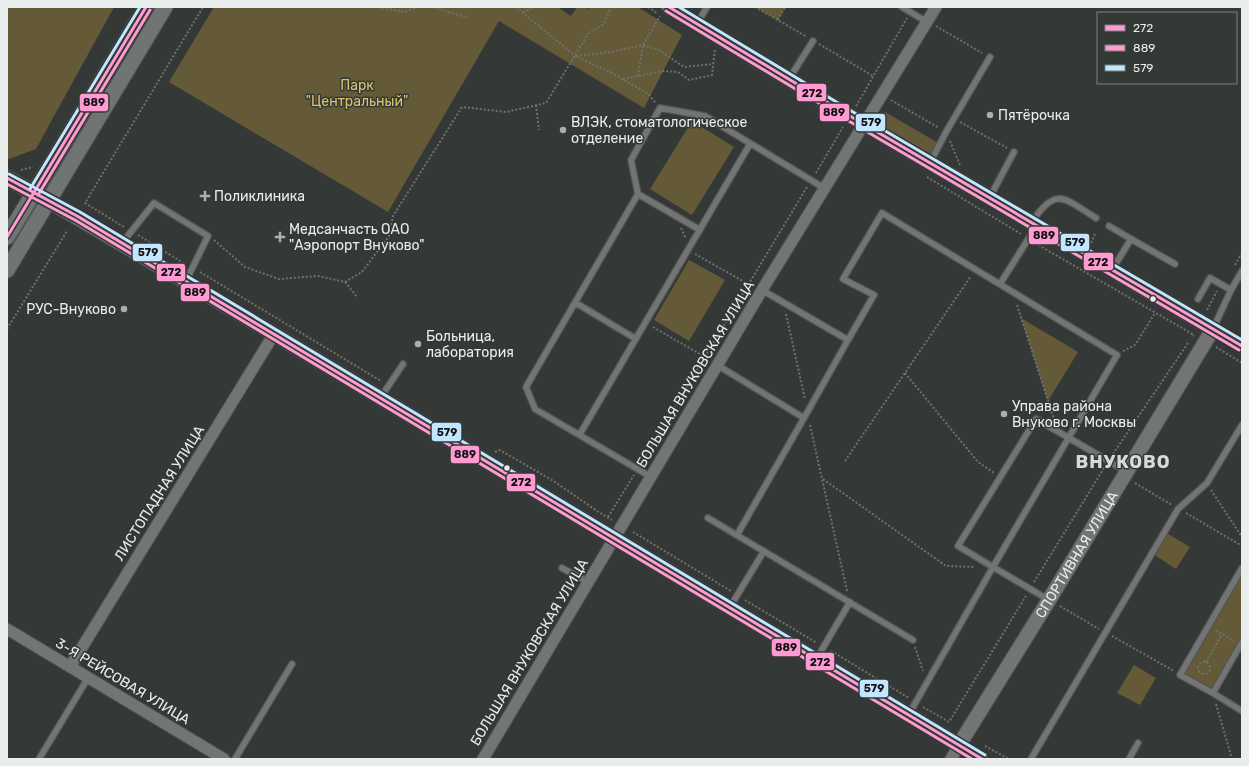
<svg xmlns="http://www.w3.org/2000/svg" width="1249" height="766" viewBox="0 0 1249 766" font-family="Rubik,sans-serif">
	<rect width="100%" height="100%" fill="#343836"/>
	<!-- green -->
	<path fill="#655a37" d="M7,7H114L36,149L9,159L7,157Z
		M214,7H557L571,16L577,7H584L588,9L589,7H638L682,35L644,108L499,21L388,212L169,82Z
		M755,7H785L778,20Z
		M885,112L940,144L938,150L930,154L881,126L878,119L881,114Z
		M692,121L734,147L692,215L650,189Z
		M689,260L725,280L689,341L654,320Z
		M1021,318L1078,352L1048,401Z
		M1165,532L1190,547L1176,569L1153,554Z
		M1242,568V642L1213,693L1180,675Z
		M1134,665L1156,678L1140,705L1117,693Z"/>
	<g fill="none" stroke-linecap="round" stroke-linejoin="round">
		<!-- service casing -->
		<g stroke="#525553" stroke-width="8">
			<path id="service" d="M902,7L927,22
				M697,24L707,7
				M789,79L813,41
				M930,163L946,132L990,57
				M638,194L700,230
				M990,197L1014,152
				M1032,222C1056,185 1065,199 1096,218
				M1109,226L1131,239L1112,270
				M1131,239L1175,264
				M122,243L154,203L208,236L186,281
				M1000,284L1037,225
				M1198,299L1210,278L1231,290
				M576,303L636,339
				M1213,329L1231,290L1242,271
				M848,340L874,295L843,279L882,213L1117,355L993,567L958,546L1036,419C1066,436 1096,454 1126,471
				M717,365L804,418L848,340L762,290
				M381,397L403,364
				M580,434L750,144
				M651,477L535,409L526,387L638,194L631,160L660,108L705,116L824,188
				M708,518L913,640
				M737,535L804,418
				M562,568L588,582
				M1242,568L1180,675L1213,693L1242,642
				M730,607L764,551
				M817,658L850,602
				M1213,693L1242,711
				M909,714L993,567L1049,600
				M39,759L88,678
				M235,759L292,664
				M1031,759L1178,509L1207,483L1242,425
				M1129,759L1138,743"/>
		</g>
		<!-- minor casing -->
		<g stroke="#525553" stroke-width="13">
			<path id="minor" d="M1213,329L1242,346
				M7,629L224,759
				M70,667L274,334
				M483,759L762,290L936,7
				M951,759L959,745L982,759"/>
		</g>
		<!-- tertiary casing -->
		<g stroke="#525553" stroke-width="16">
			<g id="tertiary">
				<path id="s1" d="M49,201L274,334L959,745L1049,600L1213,329L850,116L669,7"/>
			</g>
		</g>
		<!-- secondary casing -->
		<g stroke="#525553" stroke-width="17">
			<path id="secondary" d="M7,178L41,197
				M7,237L146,7
				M7,270L165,7"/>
		</g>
		<!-- path -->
		<path stroke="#6f7170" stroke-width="2" stroke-dasharray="2 2" stroke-linecap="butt" d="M378,7L405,12L416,7
			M433,7L468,18
			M516,7L575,56L612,73L648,94L655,102
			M648,7L658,14
			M755,7L807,37
			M523,12L535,7
			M778,20L785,7
			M936,26L982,53
			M819,44L873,76
			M576,56L611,52L643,45L659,50L684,67L713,64
			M638,76L643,45L660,16
			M623,79L663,71L678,72L689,80L712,75L715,49
			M891,100L939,128
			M536,105L539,130
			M856,106L907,18
			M960,122L1007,148
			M950,141L960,165L962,166
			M21,170L33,167
			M816,173L843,127
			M927,177L1021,234
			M124,227L85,203L203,7
			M681,228L685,237
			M138,235L185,264
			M1242,237V238
			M214,240L245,267L279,279L318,276L345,282L357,297
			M1035,243L1194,335L1193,336
			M1091,243L1095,234
			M695,254L748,284
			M1235,265L1242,253
			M200,272L381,381
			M345,282L362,272L389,236L393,216L462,107L506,112L546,103L588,34L604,24L611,7
			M1017,305L1054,419
			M1207,310L1217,291
			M786,314L805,399
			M653,327L705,357
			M7,329L67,231
			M1216,347L1242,363
			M1123,351L1135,345L1155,313
			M905,373L978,462L994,473
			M810,425L847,591
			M495,452L500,450L555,482L597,511L612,520
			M1113,454L1188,343
			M845,461L971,276
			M641,463L807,187
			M823,479L946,566L975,567
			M1135,483L1172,505
			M1211,490L1242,537
			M1186,513L1242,546
			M608,517L634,475
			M633,532L731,591
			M1034,582L1104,468
			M745,600L817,643
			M1060,606L1099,629
			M1216,630L1234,641
			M1112,636L1174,671
			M915,647L923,671
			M831,651L909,698
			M1198 668a6 6 0 1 1 12 0a6 6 0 1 1-12 0Z
			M1206,662L1222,634
			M1216,704L1232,759
			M923,707L949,722L1026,596
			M985,746L1009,759"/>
		<!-- service -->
		<use href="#service" stroke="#737574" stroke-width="5.5"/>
		<!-- minor -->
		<use href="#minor" stroke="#737574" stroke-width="11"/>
		<!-- tertiary -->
		<use href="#tertiary" stroke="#737574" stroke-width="14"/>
		<!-- secondary -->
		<use href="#secondary" stroke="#707473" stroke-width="15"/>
		<!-- bus-1 casing -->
		<g stroke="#333935" stroke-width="6">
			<path id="bus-1" d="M669,7L850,116L1242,346
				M7,178L77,216L982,759
				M7,237L146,7"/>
		</g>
		<!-- bus-2 casing -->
		<g stroke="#333935" stroke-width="6">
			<path id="bus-2" d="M666,11L847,120L1239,350
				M7,184L75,220L972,759
				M38,195L150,10"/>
		</g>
		<!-- bus-3 casing -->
		<g stroke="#333935" stroke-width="6">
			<path id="bus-3" d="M679,7L853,112L1242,340
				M9,174L80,212L985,755
				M30,189L140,7"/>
		</g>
		<!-- bus-1 -->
		<use href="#bus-1" stroke="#ff9ad2" stroke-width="3"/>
		<!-- bus-2 -->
		<use href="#bus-2" stroke="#ff9ad2" stroke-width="3"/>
		<!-- bus-3 -->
		<use href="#bus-3" stroke="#c2e6ff" stroke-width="3"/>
	</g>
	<!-- markers -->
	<g fill="#aaaeac" stroke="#333935" stroke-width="1.5">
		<circle cx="990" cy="115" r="4"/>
		<circle cx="563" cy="130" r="4"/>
		<path d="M203 190h4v4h4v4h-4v4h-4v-4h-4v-4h4z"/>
		<path d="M278 231h4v4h4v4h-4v4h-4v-4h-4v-4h4z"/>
		<circle cx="124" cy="309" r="4"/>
		<circle cx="418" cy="344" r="4"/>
		<circle cx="1004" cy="414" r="4"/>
	</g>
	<g fill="#e9edeb" stroke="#333935" stroke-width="1.5">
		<circle cx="1153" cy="299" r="3.5"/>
		<circle cx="507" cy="468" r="3.5"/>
	</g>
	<g text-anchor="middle" stroke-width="3" stroke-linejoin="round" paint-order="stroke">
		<!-- park labels -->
		<g font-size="14" fill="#dfc26c" stroke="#333935">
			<text x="357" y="90">Парк<tspan x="357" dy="16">"Центральный"</tspan></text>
		</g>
		<!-- poi labels -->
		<g font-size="14" fill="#e9edeb" stroke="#333935" text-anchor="start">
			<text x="998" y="120">Пятёрочка</text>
			<text x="571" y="127">ВЛЭК, стоматологическое<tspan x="571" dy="16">отделение</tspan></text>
			<text x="214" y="201">Поликлиника</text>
			<text x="289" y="234">Медсанчасть ОАО<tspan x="289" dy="16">"Аэропорт Внуково"</tspan></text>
			<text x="116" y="314" text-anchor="end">РУС-Внуково</text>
			<text x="426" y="341">Больница,<tspan x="426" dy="16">лаборатория</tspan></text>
			<text x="1012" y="411">Управа района<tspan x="1012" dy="16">Внуково г. Москвы</tspan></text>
		</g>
		<!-- street labels -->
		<g font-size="14" fill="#e9edeb" stroke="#333935">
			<text transform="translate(695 374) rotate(-59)" y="5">БОЛЬШАЯ ВНУКОВСКАЯ УЛИЦА</text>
			<text transform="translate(159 493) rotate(-58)" y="5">ЛИСТОПАДНАЯ УЛИЦА</text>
			<text dy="5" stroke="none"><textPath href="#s1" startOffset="1284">СПОРТИВНАЯ УЛИЦА</textPath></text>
			<text transform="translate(529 652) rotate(-59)" y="5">БОЛЬШАЯ ВНУКОВСКАЯ УЛИЦА</text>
			<text transform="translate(123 681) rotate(31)" y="5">3-Я РЕЙСОВАЯ УЛИЦА</text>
		</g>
		<!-- district labels -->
		<g font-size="18" font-weight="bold" letter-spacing="1" fill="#d5dcd8" stroke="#333935">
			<text x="1123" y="468">ВНУКОВО</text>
		</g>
	</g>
	<g stroke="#333935" stroke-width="1.5">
		<rect x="796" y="83" width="31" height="19" rx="4" fill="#ff9ad2"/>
		<rect x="79" y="93" width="30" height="19" rx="4" fill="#ff9ad2"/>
		<rect x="819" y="103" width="31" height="19" rx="4" fill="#ff9ad2"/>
		<rect x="855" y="113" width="31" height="19" rx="4" fill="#c2e6ff"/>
		<rect x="1028" y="226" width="31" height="19" rx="4" fill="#ff9ad2"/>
		<rect x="1060" y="233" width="30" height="19" rx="4" fill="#c2e6ff"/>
		<rect x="132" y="243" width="31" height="19" rx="4" fill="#c2e6ff"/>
		<rect x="1083" y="252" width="31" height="19" rx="4" fill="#ff9ad2"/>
		<rect x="156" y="263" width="30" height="19" rx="4" fill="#ff9ad2"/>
		<rect x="180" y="283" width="30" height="19" rx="4" fill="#ff9ad2"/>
		<rect x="431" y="422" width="31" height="20" rx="4" fill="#c2e6ff"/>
		<rect x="450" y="445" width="30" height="19" rx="4" fill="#ff9ad2"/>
		<rect x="506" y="473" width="30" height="19" rx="4" fill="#ff9ad2"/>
		<rect x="771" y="638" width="30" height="19" rx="4" fill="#ff9ad2"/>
		<rect x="805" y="652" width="30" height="19" rx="4" fill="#ff9ad2"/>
		<rect x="859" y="679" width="30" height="19" rx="4" fill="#c2e6ff"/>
	</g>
	<g font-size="11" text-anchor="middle" font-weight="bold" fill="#111">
		<text x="812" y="97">272</text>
		<text x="94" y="106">889</text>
		<text x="834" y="116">889</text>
		<text x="871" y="126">579</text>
		<text x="1044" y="239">889</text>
		<text x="1075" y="246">579</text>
		<text x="148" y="256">579</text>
		<text x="1098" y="266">272</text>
		<text x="171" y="276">272</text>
		<text x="195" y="296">889</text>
		<text x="447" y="436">579</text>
		<text x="465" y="458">889</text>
		<text x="521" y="486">272</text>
		<text x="786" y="651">889</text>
		<text x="820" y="666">272</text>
		<text x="874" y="692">579</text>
	</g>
	<!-- border -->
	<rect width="1249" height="766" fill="none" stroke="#e9edeb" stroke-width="16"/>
	<!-- legend -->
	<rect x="1097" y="12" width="140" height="72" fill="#333935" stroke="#7c817e"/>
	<rect x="1105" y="25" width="20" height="6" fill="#ff9ad2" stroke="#7c817e"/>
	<text x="1133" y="32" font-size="12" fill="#e9edeb">272</text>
	<rect x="1105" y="45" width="20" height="6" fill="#ff9ad2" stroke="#7c817e"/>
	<text x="1133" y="52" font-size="12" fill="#e9edeb">889</text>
	<rect x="1105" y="65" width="20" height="6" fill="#c2e6ff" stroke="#7c817e"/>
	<text x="1133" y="72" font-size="12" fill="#e9edeb">579</text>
</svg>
